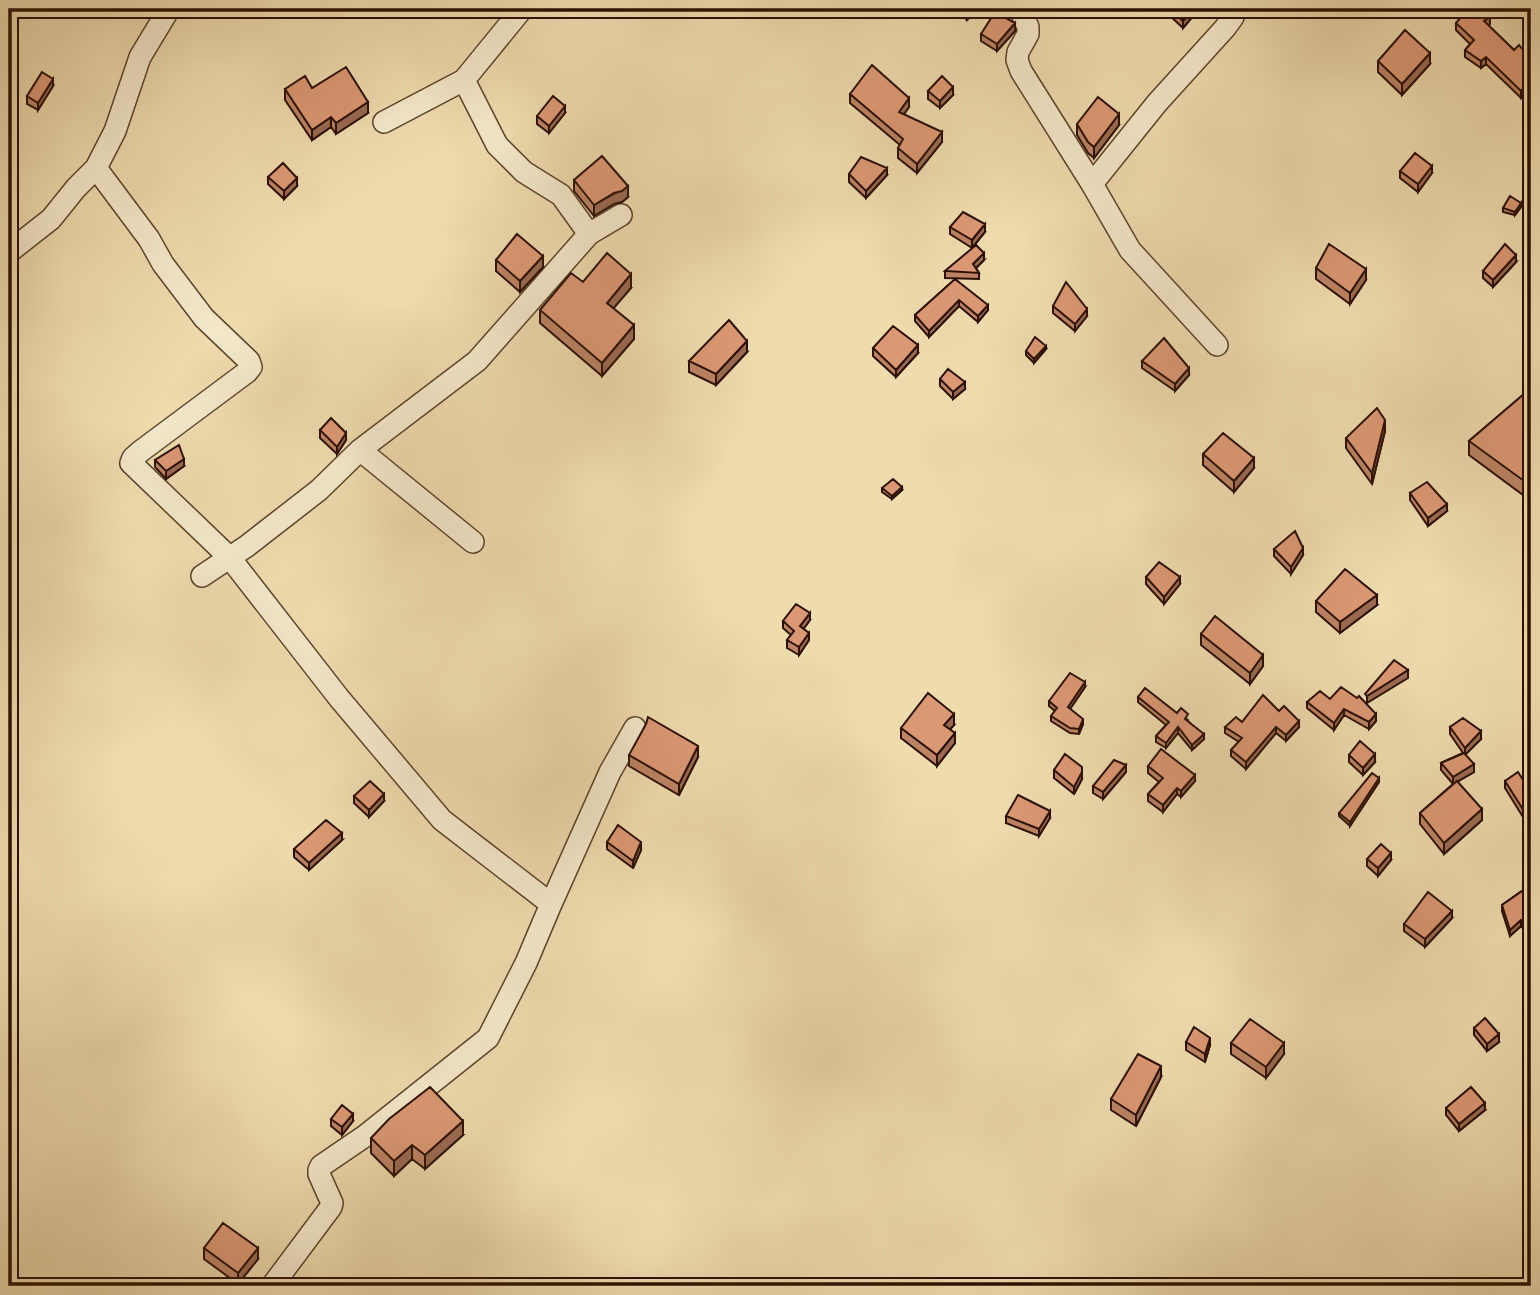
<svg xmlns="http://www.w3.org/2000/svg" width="1540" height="1295" viewBox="0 0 1540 1295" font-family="'Libre Caslon Text',serif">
	<rect width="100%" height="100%" fill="#eedbae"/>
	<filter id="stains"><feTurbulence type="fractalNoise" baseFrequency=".00286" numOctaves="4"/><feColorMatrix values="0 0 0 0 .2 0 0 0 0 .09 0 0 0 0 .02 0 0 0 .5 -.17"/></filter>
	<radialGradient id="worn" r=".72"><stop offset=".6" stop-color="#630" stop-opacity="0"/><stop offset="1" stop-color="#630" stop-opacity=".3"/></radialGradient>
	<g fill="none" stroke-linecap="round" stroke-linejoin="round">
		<!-- minor casing -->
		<g stroke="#5c432c" stroke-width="24">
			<path id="minor" d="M1020,9L1028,27V34L1018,52L1017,60L1021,71L1092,184L1130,250L1217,345
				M464,80L497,145L524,172L561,195L589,234L621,215
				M384,122L464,80L522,9
				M96,168L149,239L163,264L204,318L249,361L251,367L247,372L141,451L133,458L131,463L230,558L339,698L442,820L551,904L610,772L635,728
				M1092,184L1157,103L1225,28L1233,17L1234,9
				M9,252L51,219L76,188L96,168L115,131L140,57L169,9
				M360,450L473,542
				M202,576L247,546L319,490L360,450L477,361L589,234
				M272,1286L331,1207L332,1203L319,1174V1170L321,1166L365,1136L488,1038L526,963L551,904"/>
		</g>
		<!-- minor -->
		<use href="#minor" stroke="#f4e8ca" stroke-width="21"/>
	</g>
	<!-- wall -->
	<path fill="#bc8364" stroke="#2c1000" stroke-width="2" d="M955,9H979L967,20Z
		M1158,9H1199L1183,28L1167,13L1162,17L1158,13Z
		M1282,9H1304L1306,11V15Z
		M1456,23L1490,24L1488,25L1514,50L1531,59V92L1529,91L1521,98L1486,64L1481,68L1465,57V50L1470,44L1456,30Z
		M1015,31L997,51L981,41V34Z
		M1378,61L1430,64L1402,95L1378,72Z
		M53,86L38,110L27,104V96Z
		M312,88L368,113L336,134L331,127L312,140L285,100V89Z
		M928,91L953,95L940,108L928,99Z
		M850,94L909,107L904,114L942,142L917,173L898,158V148L900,145L850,103Z
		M565,113L549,133L537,124V116Z
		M1077,124L1119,125L1094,158L1088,153L1077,135Z
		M1400,171L1432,173L1418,192L1400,178Z
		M849,174L887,175L866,198L849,182Z
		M268,177L297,186L284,199L268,184Z
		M574,180L628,197L622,202L614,204L594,216L574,191Z
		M1521,207L1515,215L1503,212V208Z
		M950,227L985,232L972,248L950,234Z
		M496,260L543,267L520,292L496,271Z
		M984,260L976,268L979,273V279L945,278V271Z
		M1516,262L1493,287L1483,278V271Z
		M1316,268L1366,280L1350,304L1316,279Z
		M955,279L988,310L978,322L959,306L929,337L915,321V315Z
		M583,282L631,288L613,308L634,339L602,376L540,323V310Z
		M1053,306L1087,316L1075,331L1053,313Z
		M873,348L918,353L896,377L873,356Z
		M1046,349L1034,363L1026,355V351Z
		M747,352L716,385L689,372V361Z
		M1142,361L1189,375L1175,391L1142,368Z
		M940,379L965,389L953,399L940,386Z
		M1531,388V501L1469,455V441Z
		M320,430L346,440L337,454L320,438Z
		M1385,431L1372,484L1346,448V438Z
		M1203,454L1254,468L1234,492L1203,465Z
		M155,460L184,466L166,479L155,467Z
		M882,488L902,490L892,499L882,492Z
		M1410,493L1447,511L1428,526L1410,500Z
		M1274,549L1303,555L1291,574L1274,556Z
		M1146,577L1180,584L1164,604L1146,584Z
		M1316,601L1377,605L1340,633L1316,612Z
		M810,620L803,629L809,640L799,655L787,648V640L791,635L783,628V621Z
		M1531,620V635L1527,633V625Z
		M1201,634L1263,666L1250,684L1201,645Z
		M1085,687L1070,709L1083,724L1079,734L1070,733L1051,721V716L1055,711L1049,706V701Z
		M1138,697L1177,713L1188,720V721L1204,739L1192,750L1178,733L1166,748L1156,742V736L1166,725L1138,702Z
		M1330,699L1376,721L1369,729L1344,715L1334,730L1307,708V702Z
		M1279,711L1299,727L1286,741L1276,733L1246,769L1231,756V750L1239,742L1225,733V727Z
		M954,725L950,729L955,743L937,766L901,738V728Z
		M1450,727L1481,739L1465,754L1474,772L1457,782L1482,820L1444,854L1420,824V813L1453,784L1441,770V763L1463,753L1450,734Z
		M629,755L698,757L679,795L629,766Z
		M1349,755L1375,762L1363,775L1349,762Z
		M1148,766L1195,781L1181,797L1177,794L1163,812L1148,801V794L1159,782L1148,773Z
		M1054,770L1082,779L1074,794L1054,778Z
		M1126,772L1103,799L1093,793V786Z
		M1505,781L1531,792V830L1505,788Z
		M1379,782L1350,826L1339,816V813Z
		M354,796L384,801L369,817L354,803Z
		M1006,816L1050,818L1039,836L1006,823Z
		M1531,830V854L1523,844V837Z
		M342,840L309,870L294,857V849Z
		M607,842L641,850L633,868L607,849Z
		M1367,859L1391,860L1378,876L1367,866Z
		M1531,881V939L1521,926L1510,936L1502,911V905L1523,890V887Z
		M1452,918L1425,947L1404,931V924Z
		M1474,1028L1499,1042L1487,1051L1474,1035Z
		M1186,1042L1210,1045L1205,1062L1186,1050Z
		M1231,1043L1284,1054L1266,1078L1231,1054Z
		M1531,1045V1060L1524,1054V1051Z
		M1161,1077L1136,1126L1111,1110V1099Z
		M1446,1108L1485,1110L1459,1131L1446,1115Z
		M331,1119L353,1121L342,1135L331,1126Z
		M463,1135L425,1169L412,1159L394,1176L371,1153V1138Z
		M204,1248L258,1259L238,1284L204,1259Z"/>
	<!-- shaded-wall -->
	<path fill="#996a51" stroke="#2c1000" stroke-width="2" d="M972,9H979L967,20V13Z
		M1163,9H1167V13L1162,17V10Z
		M1193,9H1199L1183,28V21Z
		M1490,17V24L1484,28V21Z
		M1015,23V31L997,51V44Z
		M1430,53V64L1402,95V84Z
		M1486,57V64L1481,68V61Z
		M53,79V86L38,110V103Z
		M1529,84V91L1521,98V91Z
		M953,87V95L940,108V101Z
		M909,98V107L899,121V112Z
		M368,102V113L336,134V123Z
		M565,106V113L549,133V126Z
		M1119,114V125L1094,158V147Z
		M331,117V127L312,140V130Z
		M942,132V142L917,173V164Z
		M1432,166V173L1418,192V184Z
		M887,168V175L866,198V191Z
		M297,178V186L284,199V191Z
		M628,186V197L622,202L614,204L594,216V205Z
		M1521,203V207L1515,215V212Z
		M985,224V232L972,248V240Z
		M984,253V260L973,271V264Z
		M1516,255V262L1493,287V280Z
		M543,256V267L520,292V281Z
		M1366,269V280L1350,304V293Z
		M631,274V288L607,316V303Z
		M959,300V306L929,337V331Z
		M988,305V310L978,322V316Z
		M1087,309V316L1075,331V324Z
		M634,325V339L602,376V363Z
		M747,341V352L716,385V374Z
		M918,345V353L896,377V370Z
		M1046,346V349L1034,363V359Z
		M1189,368V375L1175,391V384Z
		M965,382V389L953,399V392Z
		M1385,420V431L1372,484V473Z
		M346,433V440L337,454V447Z
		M1254,458V468L1234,492V481Z
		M184,459V466L166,479V471Z
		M902,487V490L892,499V496Z
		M1447,504V511L1428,526V518Z
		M1303,548V555L1291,574V567Z
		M1180,577V584L1164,604V597Z
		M1377,595V605L1340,633V622Z
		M810,613V620L800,634V626Z
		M809,633V640L799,655V647Z
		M1263,655V666L1250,684V673Z
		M1408,670V678L1367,703V696Z
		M1085,682V687L1068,712V707Z
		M1344,709V715L1334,730V723Z
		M954,714V725L944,736V725Z
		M1376,714V721L1369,729V722Z
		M1083,719V724L1079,734V729Z
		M1299,721V727L1286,741V735Z
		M1178,727V733L1166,748V743Z
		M1276,727V733L1246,769V762Z
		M1481,731V739L1465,755V748Z
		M955,733V743L937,766V755Z
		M1204,734V739L1192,750V745Z
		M698,746V757L679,795V784Z
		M1375,754V762L1363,775V768Z
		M1474,764V772L1453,784V777Z
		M1126,765V772L1103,799V792Z
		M1082,772V779L1074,794V787Z
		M1195,775V781L1181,797V791Z
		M1379,778V782L1350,826V822Z
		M1177,788V794L1163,812V805Z
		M384,794V801L369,817V810Z
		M1482,809V820L1444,854V843Z
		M1050,811V818L1039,836V829Z
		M342,833V840L309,870V863Z
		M641,842V850L633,868V861Z
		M1391,853V860L1378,876V868Z
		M1452,911V918L1425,947V939Z
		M1521,920V926L1510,936V930Z
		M1499,1034V1042L1487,1051V1044Z
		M1210,1038V1045L1205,1062V1054Z
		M1284,1043V1054L1266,1078V1067Z
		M1161,1066V1077L1136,1126V1115Z
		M1485,1103V1110L1459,1131V1124Z
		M353,1114V1121L342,1135V1127Z
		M463,1121V1135L425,1169V1155Z
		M412,1145V1159L394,1176V1161Z
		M258,1248V1259L238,1284V1273Z"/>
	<!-- building -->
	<path fill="#db9874" stroke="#2c1000" stroke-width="2" d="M962,9H972L967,13Z
		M1170,9H1193L1183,21Z
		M1468,9H1482L1490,17L1484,21L1514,50L1519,45L1531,59V86L1529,84L1521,91L1486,57L1481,61L1465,50L1474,40L1456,23Z
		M995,12L1015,23L997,44L981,34Z
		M1405,30L1430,53L1402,84L1378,61Z
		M872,65L909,98L899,112L942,132L917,164L898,148L903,139L850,94Z
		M346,67L368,102L336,123L331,117L312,130L285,89L305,76L312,88Z
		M42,72L53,79L38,103L27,96Z
		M942,76L953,87L940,101L928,91Z
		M553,96L565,106L549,126L537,116Z
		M1098,97L1119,114L1094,147L1088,142L1077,124Z
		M1415,153L1432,166L1418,184L1400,171Z
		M602,156L628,186L622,191L614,193L594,205L574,180Z
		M861,157L887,168L866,191L849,174Z
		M283,163L297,178L284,191L268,177Z
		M1510,196L1521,203L1515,212L1503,208Z
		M963,212L985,224L972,240L950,227Z
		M517,234L543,256L520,281L496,260Z
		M1329,244L1366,269L1350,293L1316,268Z
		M1505,244L1516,255L1493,280L1483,271Z
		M976,245L984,253L973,264L979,273L945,271Z
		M607,253L631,274L607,303L634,325L602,363L540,310L571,273L583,282Z
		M955,279L988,305L978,316L959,300L929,331L915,315Z
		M1066,282L1087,309L1075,324L1053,306Z
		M729,320L747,341L716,374L689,361Z
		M893,326L918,345L896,370L873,348Z
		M1035,337L1046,346L1034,359L1026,351Z
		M1164,338L1189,368L1175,384L1142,361Z
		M948,369L965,382L953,392L940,379Z
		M1531,388V486L1469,441Z
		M1377,408L1385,420L1372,473L1346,438Z
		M331,418L346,433L337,447L320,430Z
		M1223,433L1254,458L1234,481L1203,454Z
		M179,445L184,459L166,471L155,460Z
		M893,479L902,487L892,496L882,488Z
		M1427,482L1447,504L1428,518L1410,493Z
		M1295,531L1303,548L1291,567L1274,549Z
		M1159,562L1180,577L1164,597L1146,577Z
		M1345,569L1377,595L1340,622L1316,601Z
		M796,604L810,613L800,626L809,633L799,647L787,640L794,631L783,621Z
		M1215,616L1263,655L1250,673L1201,634Z
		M1531,620V628L1527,625Z
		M1394,660L1408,670L1367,696L1365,694Z
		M1070,673L1085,682L1068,707L1083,719L1079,729L1070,728L1051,716L1057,708L1049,701Z
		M1341,687L1357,698L1359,696L1376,714L1369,722L1344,709L1334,723L1307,702L1320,691L1330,699Z
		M1145,688L1177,713L1181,708L1188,714L1185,719L1204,734L1192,745L1178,727L1166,743L1156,736L1169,722L1138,697Z
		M928,693L954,714L944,725L955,733L937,755L901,728Z
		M1263,695L1279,711L1284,706L1299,721L1286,735L1276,727L1246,762L1231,750L1242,738L1225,727L1236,717L1242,722Z
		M648,717L698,746L679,784L629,755L646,724Z
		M1463,718L1481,731L1465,748L1450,727Z
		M1360,741L1375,754L1363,768L1349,755Z
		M1161,749L1195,775L1181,791L1177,788L1163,805L1148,794L1163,778L1148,766Z
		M1464,753L1474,764L1453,777L1441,763Z
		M1065,754L1082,767V772L1074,787L1054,770Z
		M1114,760L1126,765L1103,792L1093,786Z
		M1518,772L1531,792V822L1505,781Z
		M1372,773L1379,778L1350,822L1339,813Z
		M370,781L384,794L369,810L354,796Z
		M1457,781L1482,809L1444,843L1420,813Z
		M1018,795L1050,811L1039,829L1006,816Z
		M326,820L342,833L309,863L294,849Z
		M618,825L641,842L633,861L607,842Z
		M1531,830V847L1523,837Z
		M1381,844L1391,853L1378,868L1367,859Z
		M1531,881V933L1521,920L1510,930L1502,905L1525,889L1523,887Z
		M1428,892L1452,911L1425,939L1404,924Z
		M1485,1018L1499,1034L1487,1044L1474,1028Z
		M1250,1019L1284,1043L1266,1067L1231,1043Z
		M1194,1027L1210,1038L1205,1054L1186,1042Z
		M1531,1045V1057L1524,1051Z
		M1138,1054L1161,1066L1136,1115L1111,1099Z
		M430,1087L463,1121L425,1155L412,1145L394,1161L371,1138L389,1119Z
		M1471,1087L1485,1103L1459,1124L1446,1108Z
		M342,1105L353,1114L342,1127L331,1119Z
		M223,1223L258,1248L238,1273L204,1248Z"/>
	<!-- margin -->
	<rect width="1540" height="1295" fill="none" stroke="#eedbae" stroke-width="35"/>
	<rect x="10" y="10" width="1519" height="1274" fill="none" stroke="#2c1000" stroke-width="3.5"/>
	<rect x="18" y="18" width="1505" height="1260" fill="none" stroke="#2c1000" stroke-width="2"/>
	<rect width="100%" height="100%" filter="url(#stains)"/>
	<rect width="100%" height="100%" fill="url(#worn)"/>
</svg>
